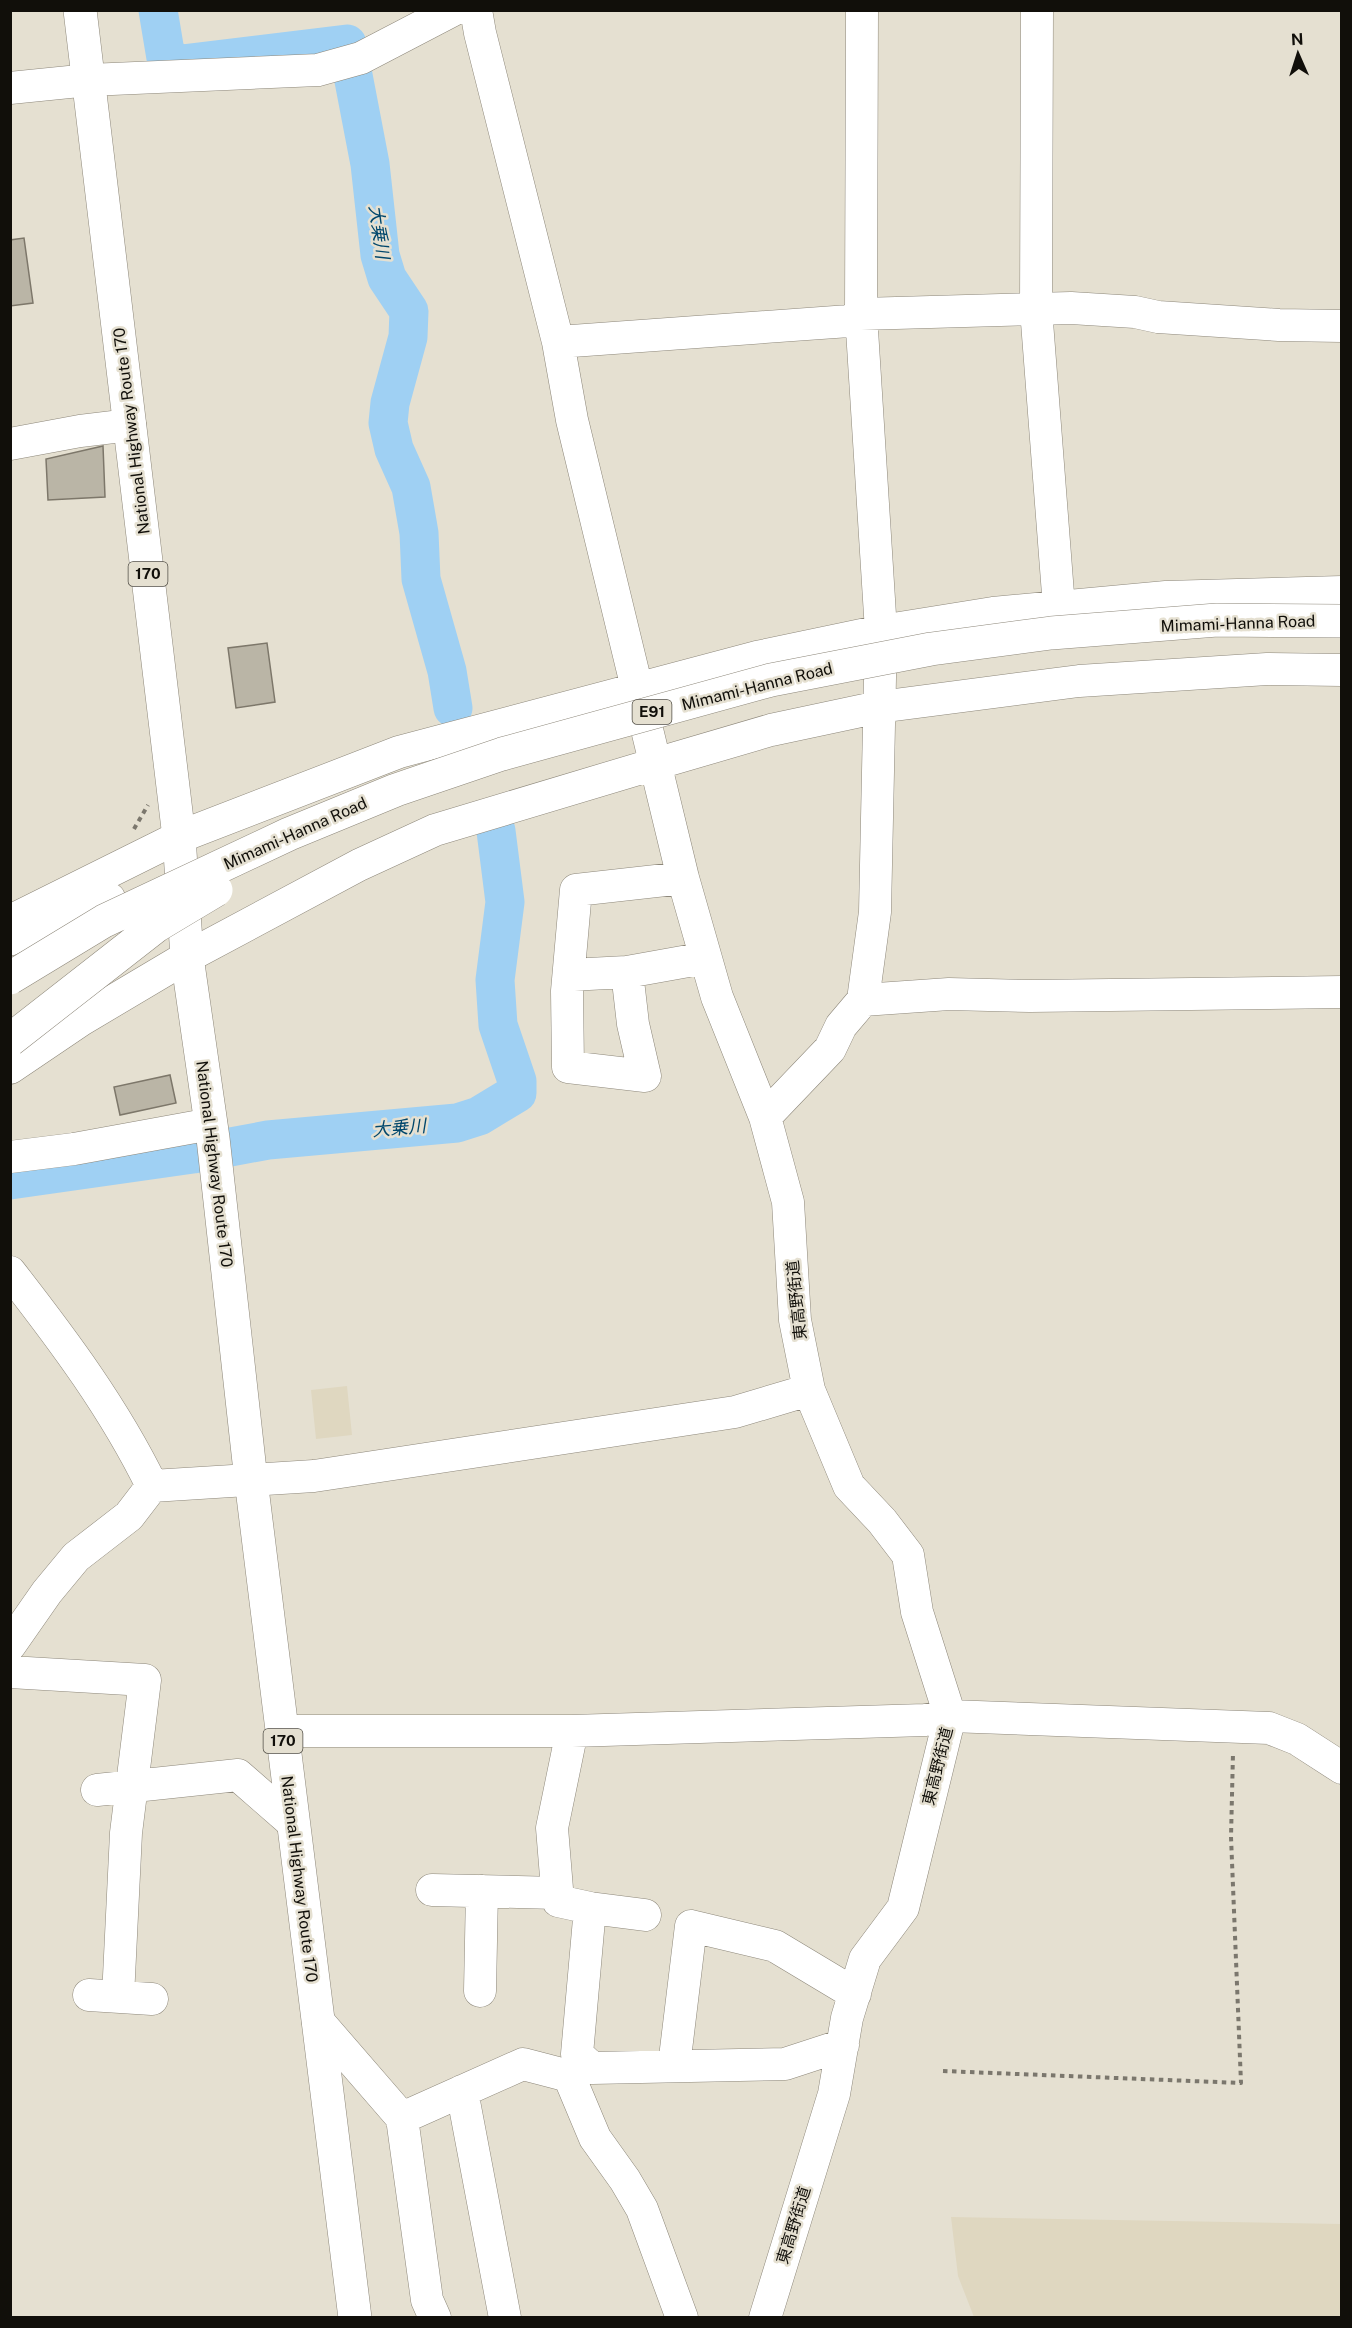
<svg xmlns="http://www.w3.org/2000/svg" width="1352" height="2328" viewBox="0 0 1352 2328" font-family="'Public Sans','Noto Sans JP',sans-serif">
	<rect width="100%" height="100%" fill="#e5e0d1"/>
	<!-- built -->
	<path fill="#dfd7c0" d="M347,1386L352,1435L316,1439L311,1390Z
		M951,2217L1341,2224V2317H974L958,2276Z"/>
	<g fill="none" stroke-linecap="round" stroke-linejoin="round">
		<!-- river -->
		<path stroke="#9fd0f3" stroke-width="39" d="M158,10L166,58L182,64L347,44L370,164L380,255L387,278L409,311L408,337L390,403L388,423L394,449L411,487L419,533L421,579L447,671L453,708
			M10,1180L193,1154L268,1140L457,1123L479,1116L517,1093V1081L498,1025L495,980L505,902L496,831"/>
	</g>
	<!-- building -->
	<path fill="#bab5a6" stroke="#7d776a" stroke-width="1.5" d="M24,238L33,303L10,306V240Z
		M103,446L105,497L48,500L46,459Z
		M267,643L275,702L236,708L228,648Z
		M170,1075L176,1103L120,1115L114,1087Z"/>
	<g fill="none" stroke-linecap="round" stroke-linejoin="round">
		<!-- minor casing -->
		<g stroke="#8d877a" stroke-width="33">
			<path id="minor" d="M476,10L480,33L558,342L572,420L683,878L717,997L765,1117L788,1202L795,1320L809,1390L849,1486L882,1521L908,1555L917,1612L950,1716L903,1908L865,1959L847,2018L834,2094L765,2318
				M1037,10L1036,309L1059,607
				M10,88L89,80L318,70L361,58L453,10
				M558,342L849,321L861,314L1071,308L1135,312L1158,317L1279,325L1342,326
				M10,444L80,431L130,425
				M10,921L179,837L399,752L757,657L881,631L993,613L1166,597L1342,592
				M627,972L633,1024L645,1076L568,1067L567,991L576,890L683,878
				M569,975L627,972L705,958
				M863,1000L949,994L1030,996L1342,992
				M10,1068L81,1020L187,957L359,865L435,830L655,764L771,730L879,707L1079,681L1267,669L1342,670
				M765,1117L830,1049L841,1026L863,1000L875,912L881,631L861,314L862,10
				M10,1157L74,1149L211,1124
				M10,1272C63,1340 114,1408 152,1486
				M10,1645L47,1592L76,1557L129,1516L152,1486L314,1476L735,1412L809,1390
				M10,1672L145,1680L126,1833L118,1997
				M282,1731H572L925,1720L950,1716L1269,1728L1297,1739L1342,1768
				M572,1731L552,1828L558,1901L590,1908L577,2054L592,2068L785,2064L843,2045
				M97,1790L238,1775L293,1823
				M432,1890L557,1893
				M590,1908L645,1915
				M480,1991L482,1891
				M89,1995L152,1999
				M318,2021L402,2118L427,2300L435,2318
				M674,2066L691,1926L775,1946L855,1994
				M462,2091L505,2318
				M402,2118L523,2064L569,2076L595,2138L625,2180L642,2209L682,2318"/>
		</g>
		<!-- highway casing -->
		<g stroke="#8d877a" stroke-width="34">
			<path id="highway" d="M80,10L179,837L187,957L213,1138L251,1480L355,2318
				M10,939L40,924L109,899"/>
		</g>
		<!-- path -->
		<path stroke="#7b776d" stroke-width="4" stroke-dasharray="4.5 4.5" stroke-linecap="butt" d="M134,829L148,805
			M943,2071L1241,2083L1231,1837L1233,1753"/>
		<!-- minor -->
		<use href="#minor" stroke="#fff" stroke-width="32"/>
		<!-- highway -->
		<use href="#highway" stroke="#fff" stroke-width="33"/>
		<!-- highway-bridge casing -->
		<g stroke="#8d877a" stroke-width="34" stroke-linecap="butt">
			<path id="highway-bridge" d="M10,978L104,921L289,834L396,790L502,754L771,680L931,649L1051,633L1217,620L1342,621
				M10,1040L156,926L216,890"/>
		</g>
		<!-- highway-bridge -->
		<use href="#highway-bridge" stroke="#fff" stroke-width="33"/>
	</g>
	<g text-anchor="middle" stroke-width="5" stroke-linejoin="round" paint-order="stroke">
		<!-- shield labels -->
		<g fill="#e5e0d1" stroke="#514e46" stroke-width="1.5">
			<rect x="128.5" y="562" width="39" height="24" rx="4.5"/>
			<rect x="632.5" y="700" width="39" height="24" rx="4.5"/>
			<rect x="263.5" y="1729" width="39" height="24" rx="4.5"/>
		</g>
		<g font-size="15" font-weight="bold" fill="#110f0a">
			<text x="148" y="579">170</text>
			<text x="652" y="717">E91</text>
			<text x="283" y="1746">170</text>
		</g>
		<!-- street labels -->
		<g font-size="16" fill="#110f0a" stroke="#e5e0d1">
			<text transform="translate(131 431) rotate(-97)" y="6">National Highway Route 170</text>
			<text transform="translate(1238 623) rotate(-2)" y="6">Mimami-Hanna Road</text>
			<text transform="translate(757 686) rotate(-14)" y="6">Mimami-Hanna Road</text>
			<text transform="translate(295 833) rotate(-24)" y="6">Mimami-Hanna Road</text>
			<text transform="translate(215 1164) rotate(83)" y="6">National Highway Route 170</text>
			<text transform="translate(796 1300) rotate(-96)" y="6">東高野街道</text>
			<text transform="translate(937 1766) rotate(-76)" y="6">東高野街道</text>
			<text transform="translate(300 1879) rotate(83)" y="6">National Highway Route 170</text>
			<text transform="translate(793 2225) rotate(-73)" y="6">東高野街道</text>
		</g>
		<!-- water labels -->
		<g font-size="18" font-style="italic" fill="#00476c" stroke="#e5e0d1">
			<text transform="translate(379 232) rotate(82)" y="6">大乗川</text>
			<text transform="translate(399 1128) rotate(-5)" y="6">大乗川</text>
		</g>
	</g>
	<!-- border -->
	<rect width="1352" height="2328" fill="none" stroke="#110f0a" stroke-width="24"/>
	<!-- north arrow -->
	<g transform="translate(1298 54) rotate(357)" stroke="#e5e0d1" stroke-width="4.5" paint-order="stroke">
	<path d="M0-4.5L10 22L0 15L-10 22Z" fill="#110f0a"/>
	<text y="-9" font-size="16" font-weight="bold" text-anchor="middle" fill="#110f0a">N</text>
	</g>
</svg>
